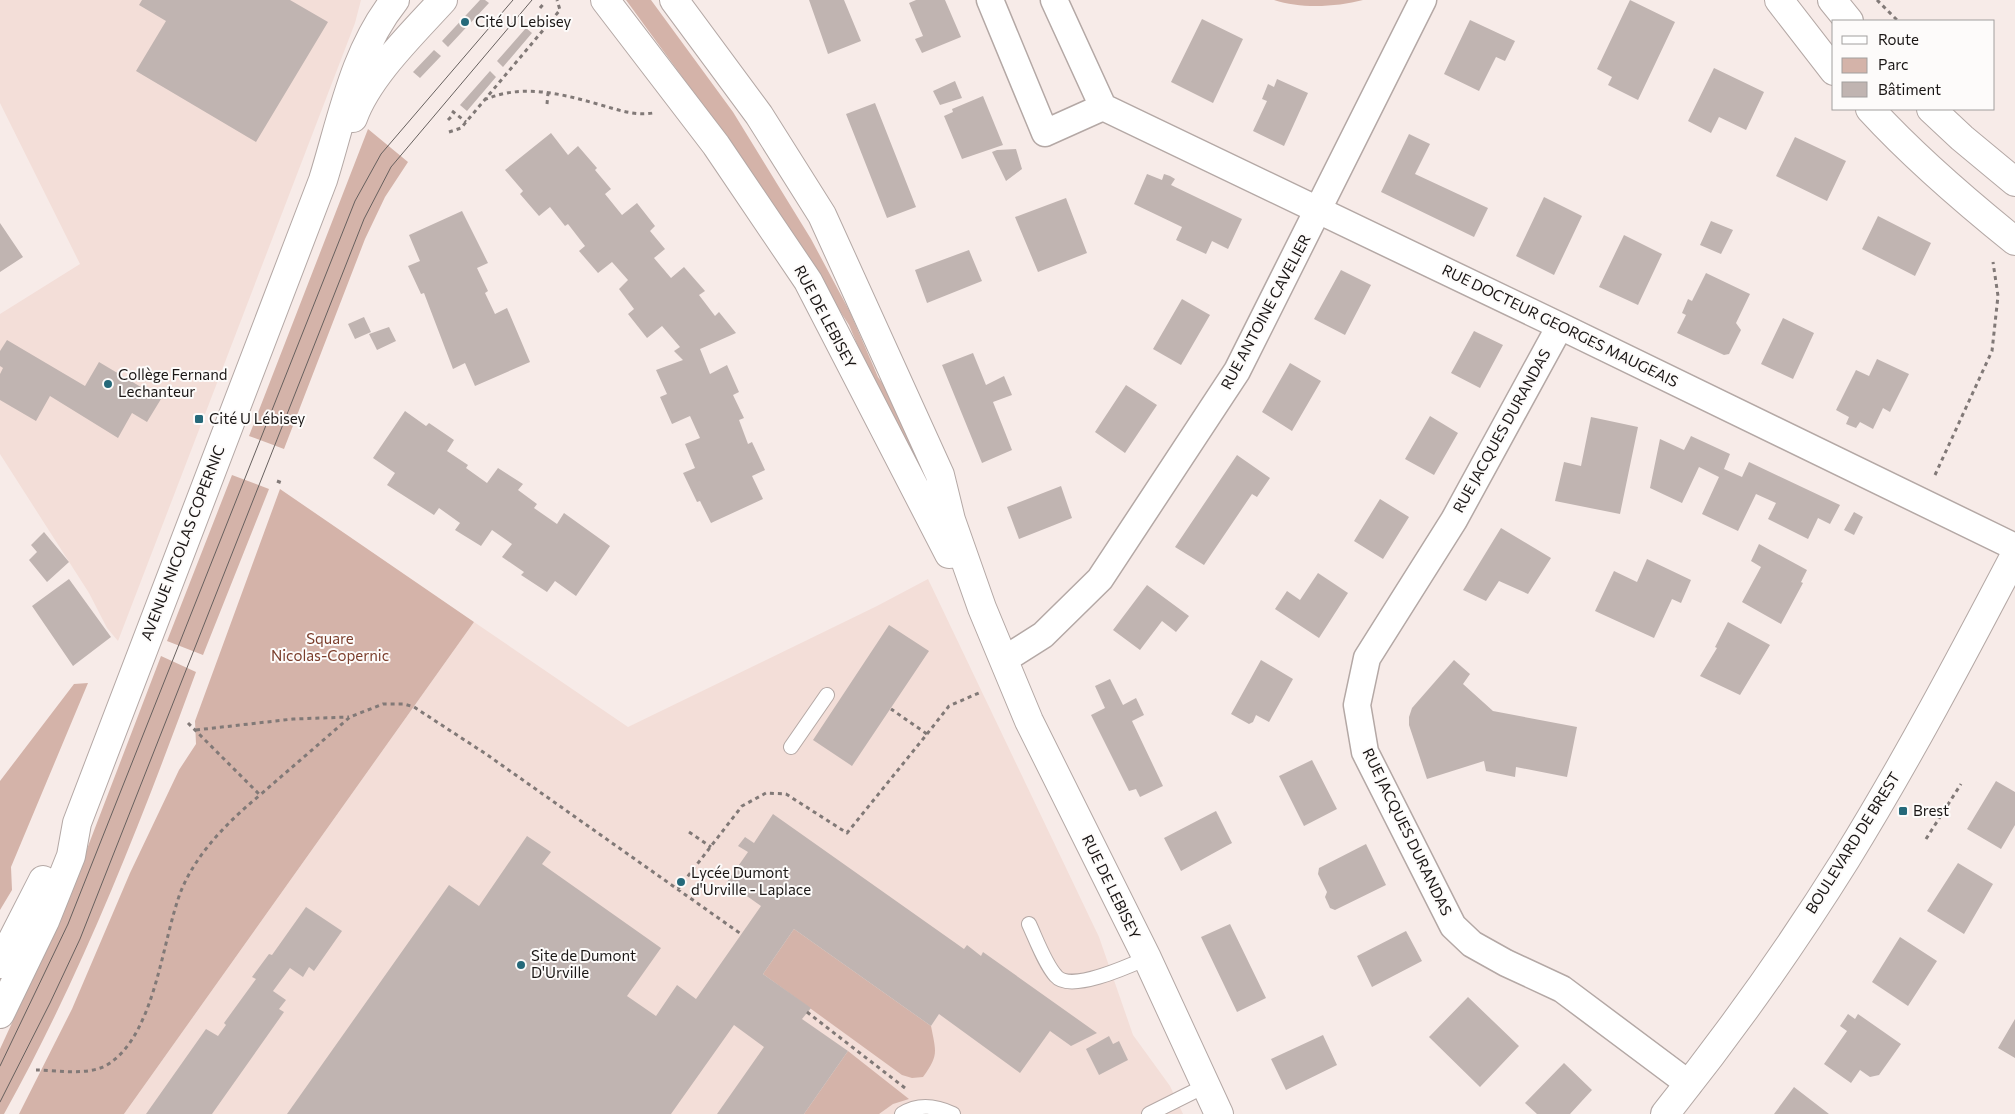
<svg xmlns="http://www.w3.org/2000/svg" width="2015" height="1114" viewBox="0 0 2015 1114" font-family="Commissioner,sans-serif">
	<rect width="100%" height="100%" fill="#f7ebe8"/>
	<!-- built -->
	<path fill="#f3ded8" d="M0,0H361L355,23L118,641L107,628L89,593L0,454V314L80,264L0,103Z
		M928,579L1099,937L1133,1035L1170,1086L1183,1114H124L474,622L628,727L877,606Z"/>
	<!-- green -->
	<path fill="#d4b3a9" d="M626,0H651L733,112L811,239L850,312L878,377L908,420L922,455L906,461L849,325L716,123Z
		M1274,0H1363C1336,7 1301,9 1274,0Z
		M368,129L408,162L385,197L365,239L284,449L249,436Z
		M232,475L269,489L203,655L167,641Z
		M280,489L474,622L124,1114H19L72,1009L130,873L179,770L196,744L195,721Z
		M161,656L196,672C141,822 82,974 4,1114H0V1049L62,914Z
		M88,683L11,867L12,890L0,910V781L74,684Z
		M794,929L931,1026C936,1052 939,1055 923,1077L912,1078L902,1075L763,974Z
		M848,1051L909,1099L893,1104L879,1114H804Z"/>
	<!-- building -->
	<path fill="#c0b4b1" d="M142,0H290L328,22L256,142L136,71L166,21L139,5Z
		M480,0H485L489,3L448,47L442,41Z
		M809,0H844L861,41L828,54Z
		M916,0H945L961,37L922,53L915,39L923,36L909,3Z
		M1630,0L1675,22L1638,100L1608,85L1612,77L1597,69Z
		M1202,19L1243,39L1213,103L1171,82Z
		M1470,20L1515,41L1505,61L1496,57L1479,91L1444,74Z
		M526,28L532,33L503,67L497,61Z
		M434,50L441,56L420,78L413,72Z
		M1714,68L1764,92L1746,130L1719,117L1711,133L1688,121Z
		M490,71L496,77L467,111L460,105Z
		M1277,79L1308,93L1284,146L1253,131L1267,101L1262,99L1268,84L1274,87Z
		M955,81L962,98L940,105L933,91Z
		M983,96L1003,145L962,159L944,116L953,112L952,109Z
		M875,103L916,207L887,218L846,114Z
		M551,133L568,155L578,146L597,168L595,170L611,189L605,194L622,215L637,203L655,226L650,231L665,249L654,258L671,278L684,267L705,291L699,295L715,316L719,312L736,333L700,349L710,374L727,365L739,392L733,395L744,418L739,420L748,444L752,442L765,470L752,476L763,499L711,523L700,501L697,502L683,473L695,468L685,444L700,438L690,416L672,424L660,397L667,394L656,370L683,360L674,351L680,347L662,326L647,338L628,314L634,309L619,289L628,280L612,262L598,273L579,251L585,246L568,224L565,226L550,207L539,216L520,194L523,191L505,170Z
		M1409,134L1430,144L1415,174L1488,208L1474,237L1381,192Z
		M1795,137L1846,161L1827,201L1776,176Z
		M1016,149L1022,169L1006,181L992,152L997,150Z
		M1147,174L1162,180L1164,174L1170,176L1175,179L1171,185L1242,219L1228,249L1212,241L1206,254L1176,240L1182,227L1134,204Z
		M1544,197L1582,216L1554,275L1516,256Z
		M1066,198L1087,253L1038,272L1015,217Z
		M462,211L488,263L477,268L488,291L485,293L495,314L507,308L530,362L475,386L465,363L453,369L424,293L421,294L408,266L420,261L409,235Z
		M1878,216L1931,243L1915,276L1862,249Z
		M1711,221L1733,230L1721,254L1700,245Z
		M0,223L23,257L0,272Z
		M1624,235L1662,254L1638,305L1599,287Z
		M969,250L982,281L927,303L915,270Z
		M1341,270L1371,285L1345,335L1314,319Z
		M1706,273L1750,294L1736,323L1741,330L1729,354L1724,355L1677,333L1686,315L1682,313L1688,299L1692,301Z
		M1182,299L1210,315L1181,365L1153,349Z
		M364,317L371,332L355,339L348,324Z
		M1783,318L1814,333L1793,379L1761,364Z
		M389,327L396,341L377,350L369,334Z
		M1474,331L1503,345L1480,388L1451,373Z
		M7,340L85,386L99,362L161,399L147,422L132,413L118,438L50,396L36,421L0,400V374L3,368L0,366V351Z
		M973,353L986,385L1004,376L1012,395L993,402L1012,450L982,463L942,365Z
		M1877,359L1909,374L1890,412L1883,408L1873,429L1860,422L1856,428L1846,424L1849,417L1836,410L1856,370L1869,376Z
		M1290,363L1321,381L1292,431L1262,412Z
		M1126,385L1157,405L1125,453L1095,432Z
		M405,411L426,426L429,423L454,440L447,451L468,465L466,468L487,483L498,468L523,484L518,490L537,504L534,508L557,524L564,513L610,546L576,596L555,581L547,592L521,575L524,572L502,557L512,544L492,530L481,546L455,530L460,523L439,508L434,515L387,485L395,473L373,458Z
		M1430,416L1458,433L1434,475L1405,459Z
		M1591,417L1638,427L1620,514L1555,501L1564,462L1581,466Z
		M1691,436L1730,454L1724,469L1742,477L1749,462L1840,505L1830,524L1818,518L1808,539L1768,519L1776,503L1756,494L1738,531L1702,514L1719,477L1699,467L1682,503L1650,488L1660,439L1684,450Z
		M1237,455L1270,478L1257,497L1252,494L1204,565L1175,547Z
		M1061,486L1072,518L1019,539L1007,507Z
		M1380,499L1409,517L1383,559L1354,541Z
		M1854,512L1863,517L1854,535L1844,530Z
		M1501,528L1551,558L1528,594L1499,581L1486,601L1463,590Z
		M44,532L69,562L47,582L29,560L37,552L31,545Z
		M1759,544L1807,570L1801,582L1803,583L1781,624L1742,602L1761,567L1751,561Z
		M1647,559L1691,580L1681,603L1672,599L1654,638L1595,611L1614,571L1637,582Z
		M1318,573L1348,593L1319,638L1275,609L1287,591L1300,600Z
		M69,579L111,637L73,666L32,606Z
		M1147,585L1189,616L1176,632L1162,621L1140,650L1113,630Z
		M1728,622L1770,645L1740,695L1700,676L1717,648L1715,647Z
		M889,625L929,651L852,766L813,740Z
		M1261,660L1293,679L1269,722L1256,715L1253,722L1249,724L1231,714Z
		M1454,660L1470,674L1463,684L1493,711L1577,727L1567,777L1516,767L1515,777L1486,771L1484,761L1427,779L1409,725V717L1412,708Z
		M1110,679L1123,705L1136,698L1144,715L1132,721L1163,786L1140,797L1136,789L1129,791L1091,715L1105,708L1095,686Z
		M1312,760L1337,809L1304,826L1279,776Z
		M1996,781L2015,792V825L2001,849L1967,829Z
		M1216,811L1232,843L1181,871L1164,838Z
		M773,814L964,949L967,945L981,956L983,952L1097,1033L1071,1046L1050,1031L1020,1073L939,1014L931,1026L794,929L763,974L811,1008L802,1019L848,1051L804,1114H717L764,1047L734,1025L671,1114H287L449,885L479,906L527,836L551,852L542,864L661,948L627,996L656,1016L677,985L696,999L761,906L727,882L748,852L738,846L745,837L754,843Z
		M1366,844L1386,885L1335,910L1330,908L1325,897L1327,892L1318,874L1319,868Z
		M1958,863L1993,884L1964,934L1927,911Z
		M306,907L342,931L314,971L309,967L303,977L290,968L273,991L286,1000L279,1009L284,1012L212,1114H146L206,1029L218,1036L226,1025L224,1023L256,979L252,977L269,954L272,955Z
		M1230,924L1266,998L1237,1012L1201,937Z
		M1406,931L1422,961L1372,987L1357,956Z
		M1900,937L1937,961L1908,1006L1872,982Z
		M1468,997L1519,1046L1480,1087L1429,1037Z
		M1848,1014L1855,1019L1858,1014L1901,1044L1879,1075L1870,1077L1860,1070L1851,1083L1824,1064L1847,1031L1840,1026Z
		M2015,1019V1058L1998,1048Z
		M1323,1035L1337,1065L1286,1090L1271,1059Z
		M1109,1036L1113,1044L1119,1041L1128,1060L1099,1075L1086,1049Z
		M1564,1063L1592,1090L1570,1114H1537L1525,1103Z
		M1794,1087L1829,1114H1774Z"/>
	<g fill="none" stroke-linecap="round" stroke-linejoin="round">
		<!-- lane casing -->
		<g stroke="#b4a8a5" stroke-width="16">
			<path id="lane" d="M791,747L827,695
				M1029,924C1036,939 1045,964 1056,976C1070,993 1129,966 1147,958
				M902,1114C919,1103 936,1106 953,1114
				M1149,1114L1205,1086"/>
		</g>
		<!-- street casing -->
		<g stroke="#b4a8a5" stroke-width="29">
			<path id="street" d="M990,0L1045,133L1103,107
				M1054,0L1103,107L1560,326L2015,547
				M1560,326L1454,520L1367,658L1357,705L1365,752L1453,926L1472,944L1506,963L1562,989L1689,1084
				M1005,659L1043,635L1100,579L1237,371L1423,0"/>
		</g>
		<!-- secondary casing -->
		<g stroke="#b4a8a5" stroke-width="30">
			<path id="secondary" d="M605,0L716,145L808,281L949,554
				M674,0L759,115L822,215L940,475L951,520L982,608L1029,721L1147,958L1219,1114
				M1779,0L1834,71
				M1832,0L1849,21
				M1870,109C1914,157 1964,200 2015,241
				M1931,109L1962,138L2015,182
				M353,118C368,76 413,33 443,0
				M0,964L43,880
				M0,1014L45,921L71,856L77,823L323,180C342,119 354,51 395,0
				M1665,1114C1730,1033 1791,947 1846,859C1907,760 1961,658 2015,555"/>
		</g>
		<!-- path -->
		<path stroke="#817977" stroke-width="3" stroke-dasharray="4 4" stroke-linecap="butt" d="M1877,0L1898,21
			M540,8L545,2
			M484,100C523,83 562,94 601,105C619,110 634,116 653,113
			M547,104L548,93
			M452,111L466,122
			M448,120L451,117
			M449,132L461,128L560,10L557,0
			M1935,475L1992,351L1998,296L1993,262
			M277,481L282,483
			M188,723L260,795L350,717L383,704H404L414,707L486,754L741,934
			M196,730L293,719L349,717
			M927,734L949,706L981,692
			M689,832L711,847
			M1926,839L1961,784
			M678,889L742,806L766,793L786,794L847,833L927,734L891,709
			M807,1012L905,1088
			M36,1070C59,1070 90,1077 110,1063C156,1031 162,940 181,891C197,852 229,821 260,795"/>
		<!-- lane -->
		<use href="#lane" stroke="#fff" stroke-width="14"/>
		<!-- street -->
		<use href="#street" stroke="#fff" stroke-width="26"/>
		<!-- secondary -->
		<use href="#secondary" stroke="#fff" stroke-width="28"/>
		<!-- tram -->
		<path stroke="#67605e" stroke-width="1" d="M0,1066L68,924L355,201L381,154L513,0
			M0,1102L50,1003L80,939L364,219L391,167L532,0"/>
	</g>
	<!-- markers -->
	<g fill="#25697a" stroke="#fdfbfa" stroke-width="2">
		<circle cx="465" cy="22" r="5"/>
		<circle cx="108" cy="384" r="5"/>
		<rect x="194" y="414" width="10" height="10" rx="2.5"/>
		<rect x="1898" y="806" width="10" height="10" rx="2.5"/>
		<circle cx="681" cy="882" r="5"/>
		<circle cx="521" cy="965" r="5"/>
	</g>
	<g text-anchor="middle" stroke-width="4" stroke-linejoin="round" paint-order="stroke">
		<!-- poi labels -->
		<g font-size="15" fill="#1a1615" stroke="#fdfbfa" text-anchor="start">
			<text x="475" y="27">Cité U Lebisey</text>
			<text x="118" y="380">Collège Fernand<tspan x="118" dy="17">Lechanteur</tspan></text>
			<text x="209" y="424">Cité U Lébisey</text>
			<text x="1913" y="816">Brest</text>
			<text x="691" y="878">Lycée Dumont<tspan x="691" dy="17">d'Urville - Laplace</tspan></text>
			<text x="531" y="961">Site de Dumont<tspan x="531" dy="17">D'Urville</tspan></text>
		</g>
		<!-- street labels -->
		<g font-size="15" fill="#1a1615" stroke="#fdfbfa">
			<text transform="translate(1266 312) rotate(-62)" y="5">RUE ANTOINE CAVELIER</text>
			<text transform="translate(825 317) rotate(62)" y="5">RUE DE LEBISEY</text>
			<text transform="translate(1560 326) rotate(26)" y="5">RUE DOCTEUR GEORGES MAUGEAIS</text>
			<text transform="translate(1502 431) rotate(-61)" y="5">RUE JACQUES DURANDAS</text>
			<text transform="translate(183 543) rotate(-69)" y="5">AVENUE NICOLAS COPERNIC</text>
			<text transform="translate(1407 832) rotate(64)" y="5">RUE JACQUES DURANDAS</text>
			<text transform="translate(1853 843) rotate(-58)" y="5">BOULEVARD DE BREST</text>
			<text transform="translate(1111 887) rotate(64)" y="5">RUE DE LEBISEY</text>
		</g>
		<!-- park labels -->
		<g font-size="15" fill="#7a3d2b" stroke="#fdfbfa">
			<text x="330" y="644">Square<tspan x="330" dy="17">Nicolas-Copernic</tspan></text>
		</g>
	</g>
	<!-- legend -->
	<rect x="1832" y="20" width="162" height="90" fill="#fdfbfa" stroke="#a29f9e"/>
	<rect x="1842" y="36" width="25" height="8" fill="#ffffff" stroke="#a29f9e"/>
	<text x="1878" y="45" font-size="15" fill="#1a1615">Route</text>
	<rect x="1842" y="58" width="25" height="15" fill="#d4b3a9" stroke="#a29f9e"/>
	<text x="1878" y="70" font-size="15" fill="#1a1615">Parc</text>
	<rect x="1842" y="82" width="25" height="15" fill="#c0b4b1" stroke="#a29f9e"/>
	<text x="1878" y="95" font-size="15" fill="#1a1615">Bâtiment</text>
</svg>
